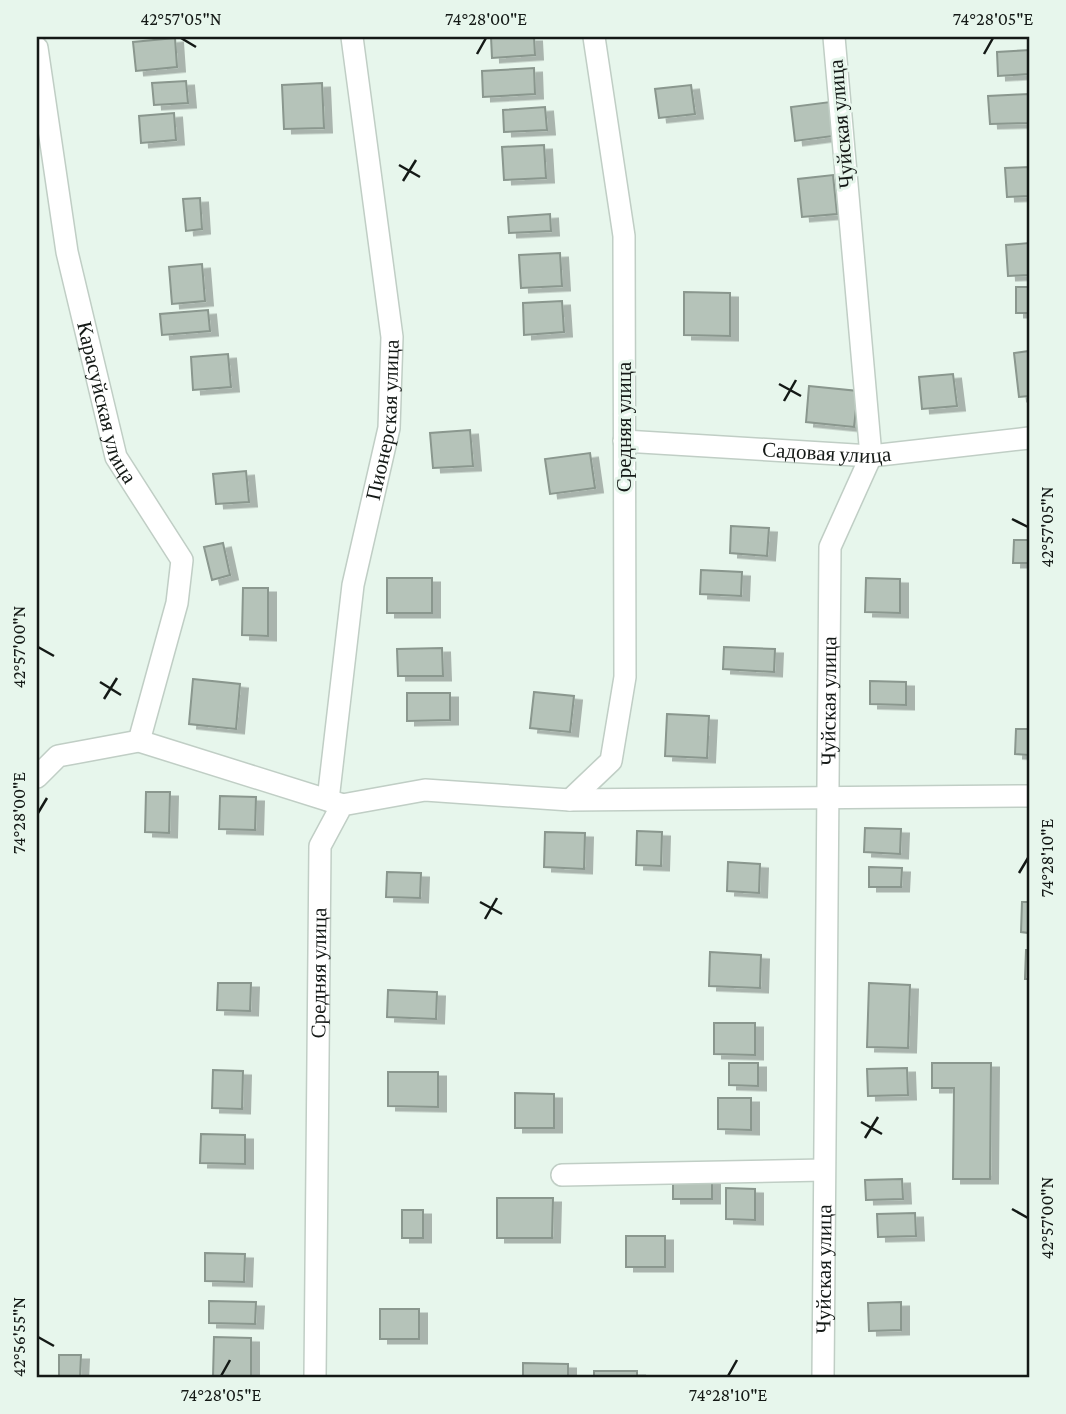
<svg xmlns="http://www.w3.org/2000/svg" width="1066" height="1414" viewBox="0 0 1066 1414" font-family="'Crimson Pro',serif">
	<defs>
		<filter id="shadow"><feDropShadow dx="8" dy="4.5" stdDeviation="0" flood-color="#0004"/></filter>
	</defs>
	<rect width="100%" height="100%" fill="#e7f6ec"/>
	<!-- building -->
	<path fill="#b5c3b9" stroke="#8a978e" stroke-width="2" filter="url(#shadow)" d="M491,37H534L535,55L492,58Z
		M175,38L177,67L136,71L133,42Z
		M1029,50V74L998,76L997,52Z
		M534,68L535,94L483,97L482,71Z
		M186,81L188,103L154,105L152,83Z
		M322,83L324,128L284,129L282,85Z
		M691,85L695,114L659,118L655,89Z
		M1029,94V123L990,124L988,96Z
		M830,102L833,136L795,141L791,107Z
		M545,107L547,130L504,132L503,110Z
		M174,113L176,140L141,143L139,116Z
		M544,145L546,178L504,180L502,147Z
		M1029,167V196L1007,197L1005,168Z
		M833,175L837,214L802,217L798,179Z
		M200,198L202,229L186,231L183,199Z
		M550,214L551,231L509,233L508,217Z
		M1029,243V275L1008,276L1006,245Z
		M560,253L562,286L521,288L519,255Z
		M202,264L205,301L172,304L169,267Z
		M1016,287H1029V313H1016Z
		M684,292L730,293V336L684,335Z
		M562,301L564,332L524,335L523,303Z
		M208,310L210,331L162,335L160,314Z
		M1029,351V396L1019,397L1014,353Z
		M228,354L231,387L193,390L191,357Z
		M953,374L957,406L922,409L919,377Z
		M809,386L858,391L854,427L806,422Z
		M470,430L473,466L433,468L430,433Z
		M590,453L595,488L550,494L545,459Z
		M246,471L249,502L216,504L213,474Z
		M731,526L769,528L767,556L730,553Z
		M1014,540H1029V563H1013Z
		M223,543L230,575L212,580L204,547Z
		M701,570L742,572L741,596L700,594Z
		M387,578H432V613H387Z
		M866,578L900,579V613L865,612Z
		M243,588H268V636L242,635Z
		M724,647L775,649L774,672L723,669Z
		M442,648L443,676H398L397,649Z
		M193,679L240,684L236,729L189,724Z
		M870,681L906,682V705L870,704Z
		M534,692L574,696L570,732L530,728Z
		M407,693H450V720L407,721Z
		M667,714L709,716L707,758L665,756Z
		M1016,729H1029V755L1015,754Z
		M146,792H170L169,833L145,832Z
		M220,796L256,797L255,830L219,829Z
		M865,828L901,829L900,854L864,852Z
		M637,831L662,832L661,866L636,865Z
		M545,832L585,833L584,869L544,867Z
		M728,862L760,864L759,893L727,891Z
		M869,867L902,868L901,887H869Z
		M387,872L421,873L420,898L386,897Z
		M1022,902H1029V933L1021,932Z
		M1026,950H1029V979H1025Z
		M710,952L761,955L760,988L709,986Z
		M218,983H251L250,1011L217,1010Z
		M869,983L910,985L908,1048L867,1047Z
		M388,990L437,992L436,1019L387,1017Z
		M714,1023H755V1055L714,1054Z
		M729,1063H758V1086L729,1085Z
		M932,1063H991L990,1179H953L954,1088H932Z
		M907,1068L908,1095L868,1096L867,1069Z
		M213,1070L243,1071L242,1109L212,1108Z
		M388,1072H438V1107L388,1106Z
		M515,1093L554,1094V1128H515Z
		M718,1098H751V1130L718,1129Z
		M201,1134L245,1135V1164L200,1163Z
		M673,1176H712V1199H673Z
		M902,1179L903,1199L866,1200L865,1180Z
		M726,1188L755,1189V1220L726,1219Z
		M497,1198H553L552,1238H497Z
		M402,1210H423V1238H402Z
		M915,1213L916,1236L878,1237L877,1214Z
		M626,1236H665V1267H626Z
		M205,1253L245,1254L244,1282L205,1281Z
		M209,1301L256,1302L255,1324L209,1323Z
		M901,1302V1330L869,1331L868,1303Z
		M380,1309H419V1339H380Z
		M214,1337L251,1338V1377H213Z
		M59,1355H81L80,1377H59Z
		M523,1363L568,1364V1377H523Z
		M594,1371H637V1377H594Z"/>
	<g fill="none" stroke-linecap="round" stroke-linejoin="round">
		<!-- street casing -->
		<g stroke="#c0cec5" stroke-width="24">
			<g id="street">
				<path id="s1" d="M37,48L67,252L116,457L182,560L177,603L139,741"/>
				<path id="s2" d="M624,441L871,456L1029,438"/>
				<path d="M37,777L58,756L139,741L340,804"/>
				<path id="s3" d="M328,800L353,585L389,428L392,337L352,37"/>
				<path d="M570,800L611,761L625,677L624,236L594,37"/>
				<path d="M562,1175L824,1170"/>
				<path id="s4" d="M315,1377L320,846L342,805L425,790L570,800L1029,796"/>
				<path id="s5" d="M823,1377L830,547L871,456L834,37"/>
			</g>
		</g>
		<!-- street -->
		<use href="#street" stroke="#fff" stroke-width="21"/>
	</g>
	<!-- ticks -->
	<path fill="none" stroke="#141916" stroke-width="2.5" d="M181,38L196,47M477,54L486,38M984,54L993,38M399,165L420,177M403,181L416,160M779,384L801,396M784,401L796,380M1012,519L1028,527M38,647L54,656M100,682L121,695M104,699L117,678M38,813L47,798M1019,873L1028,858M480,902L502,914M485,919L497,898M861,1122L882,1134M865,1138L878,1117M1012,1209L1028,1218M38,1337L54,1346M221,1376L230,1360M728,1376L737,1360"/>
	<g text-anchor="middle" stroke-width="6" stroke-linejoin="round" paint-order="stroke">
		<!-- street labels -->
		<g font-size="21" fill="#141916" stroke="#e7f6ec">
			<text transform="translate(841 124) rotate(-95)" y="7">Чуйская улица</text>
			<text dy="7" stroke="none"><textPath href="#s1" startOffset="362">Карасуйская улица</textPath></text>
			<text dy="7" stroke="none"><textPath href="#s3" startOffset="385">Пионерская улица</textPath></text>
			<text transform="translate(624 427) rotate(-90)" y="7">Средняя улица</text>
			<text dy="7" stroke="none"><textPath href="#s2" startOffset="203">Садовая улица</textPath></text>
			<text dy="7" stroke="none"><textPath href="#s5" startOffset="676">Чуйская улица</textPath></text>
			<text dy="7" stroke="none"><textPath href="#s4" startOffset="404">Средняя улица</textPath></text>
			<text dy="7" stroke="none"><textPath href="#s5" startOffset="108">Чуйская улица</textPath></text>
		</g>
	</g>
	<!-- border -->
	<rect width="1066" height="1414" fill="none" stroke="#e7f6ec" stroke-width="77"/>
	<rect x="38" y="38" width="990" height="1338" fill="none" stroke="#141916" stroke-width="2.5"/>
	<g font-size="18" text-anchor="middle" fill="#141916">
		<text x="181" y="25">42°57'05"N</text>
		<text x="486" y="25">74°28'00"E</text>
		<text x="993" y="25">74°28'05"E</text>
		<text transform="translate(1047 527) rotate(-90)" y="6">42°57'05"N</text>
		<text transform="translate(19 647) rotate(-90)" y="6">42°57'00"N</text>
		<text transform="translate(19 813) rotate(-90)" y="6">74°28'00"E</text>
		<text transform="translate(1047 858) rotate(-90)" y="6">74°28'10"E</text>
		<text transform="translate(1047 1218) rotate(-90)" y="6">42°57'00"N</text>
		<text transform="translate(19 1337) rotate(-90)" y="6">42°56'55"N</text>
		<text x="221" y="1401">74°28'05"E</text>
		<text x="728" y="1401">74°28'10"E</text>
	</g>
</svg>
